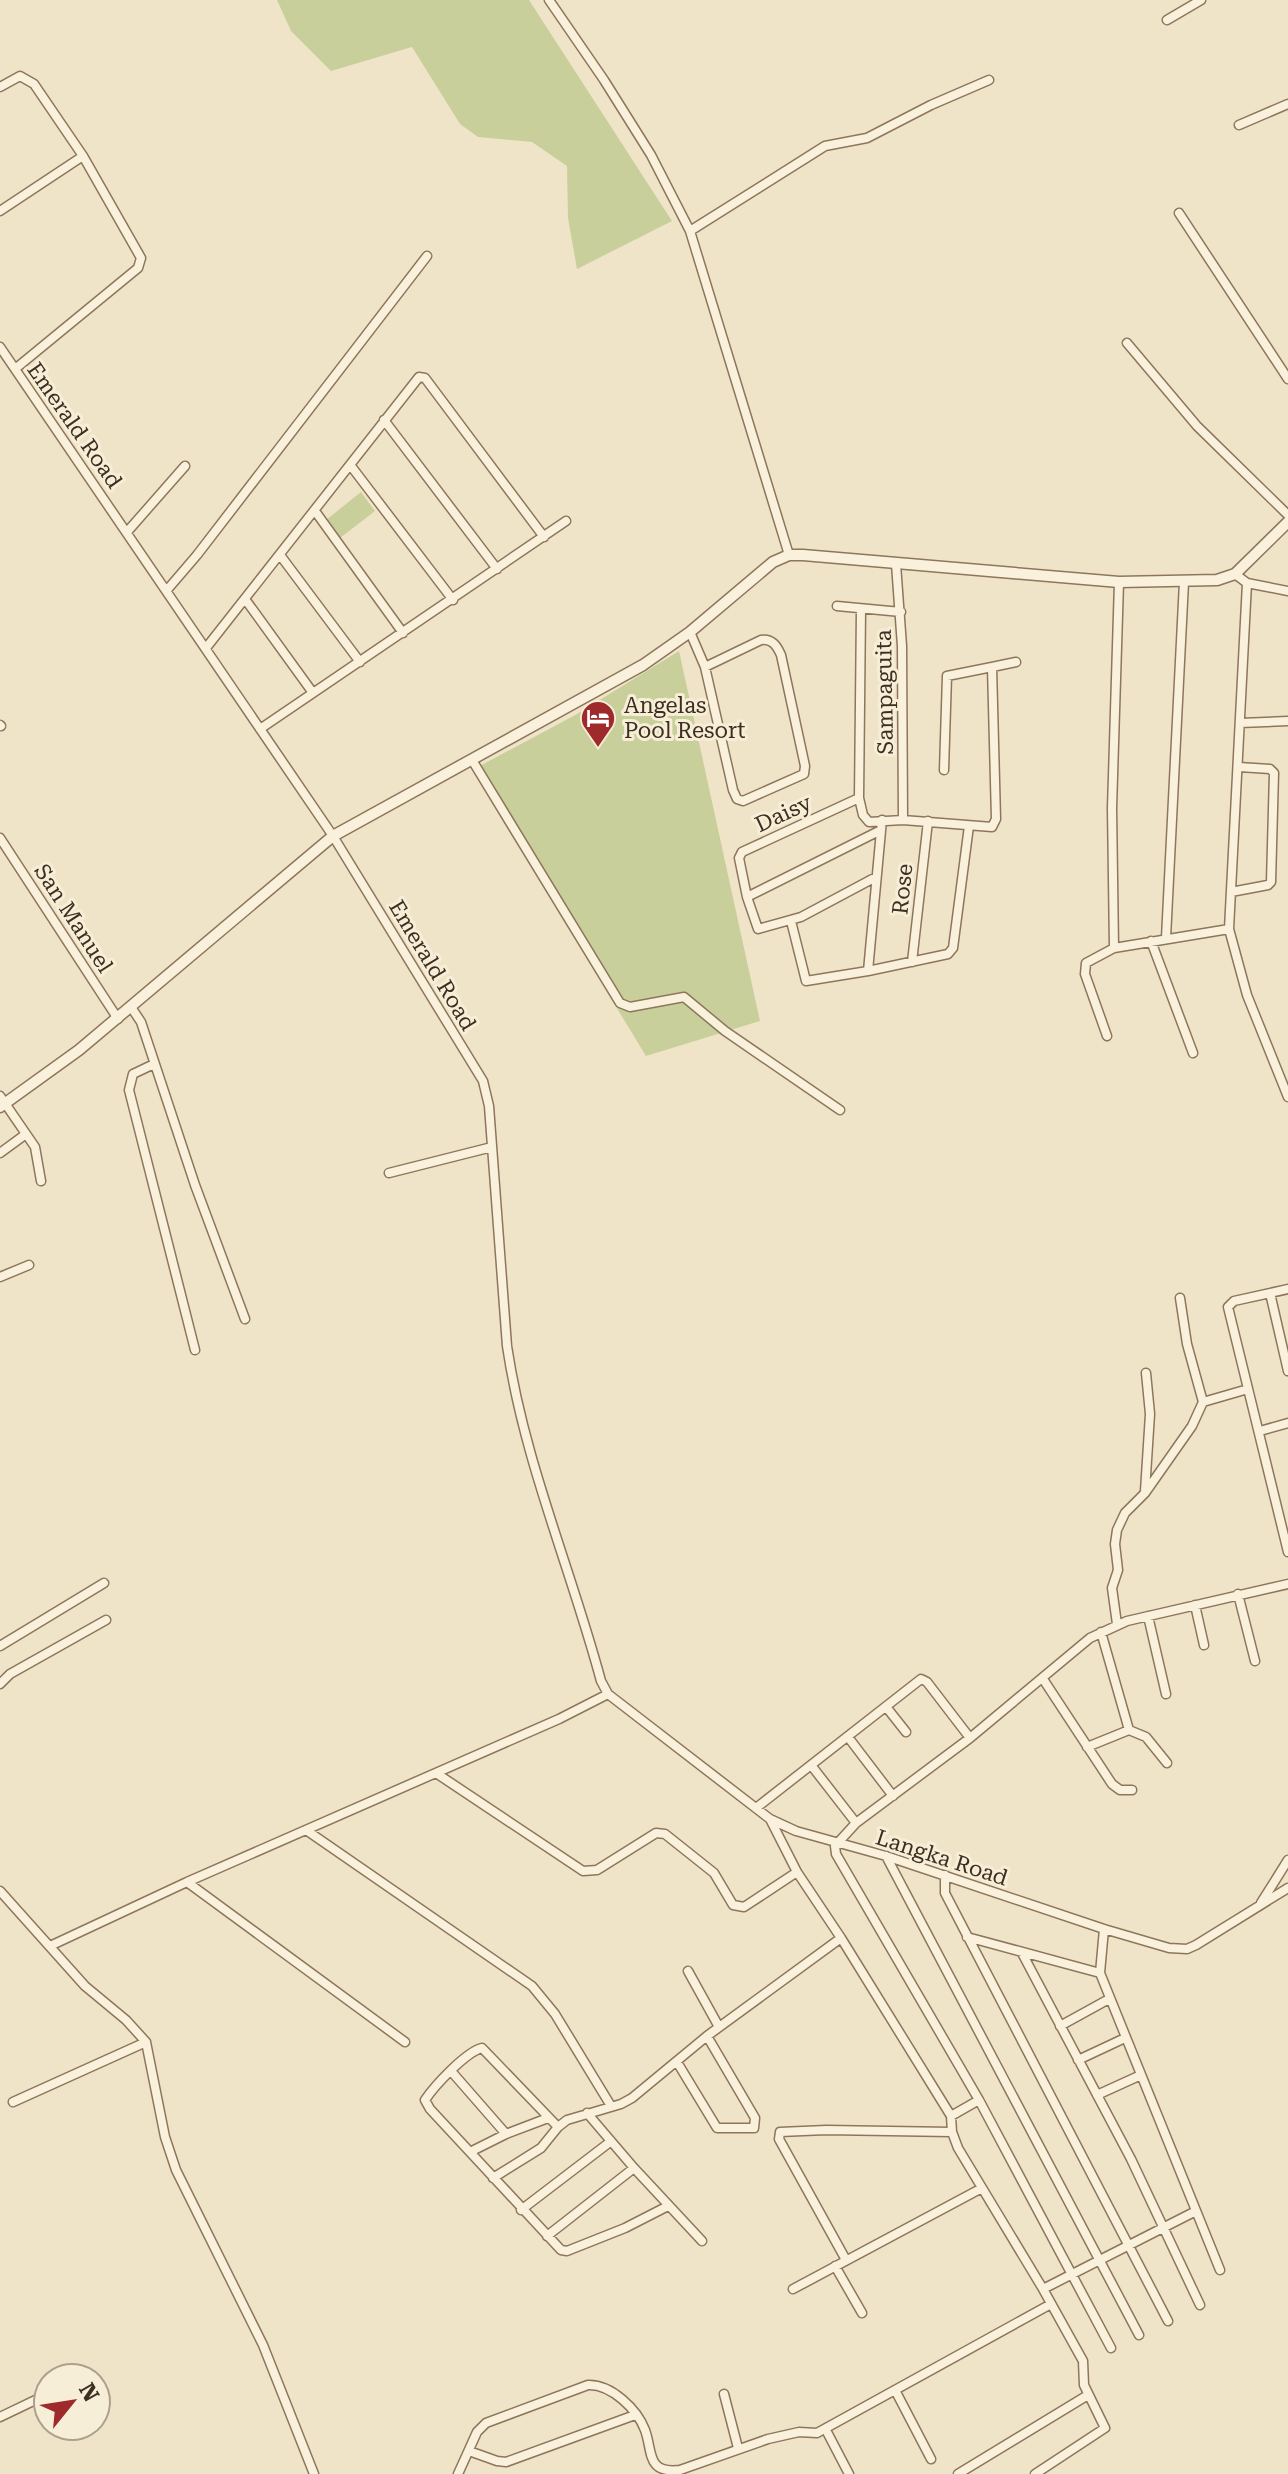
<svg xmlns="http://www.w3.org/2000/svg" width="1288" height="2474" viewBox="0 0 1288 2474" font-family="'Roboto Serif',serif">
	<rect width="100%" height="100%" fill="#f0e4c8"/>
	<!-- green -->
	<path fill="#c9cf9b" d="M277,0H529L672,221L577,269L568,218L567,166L532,142L478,137L460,124L412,47L331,71L291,31Z
		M361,492L375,511L340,538L326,520Z
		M679,651L760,1021L646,1056L559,913L476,768L577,714Z"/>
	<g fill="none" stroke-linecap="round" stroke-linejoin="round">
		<!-- minor casing -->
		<g stroke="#8d765c" stroke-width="11">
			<path id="minor" d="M549,0L604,80L651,155L690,231L789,555
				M1167,20L1201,0
				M0,87L20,76L34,84L83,156L141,258L138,268L15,369
				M1239,125L1288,104
				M0,211L83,156
				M1179,213L1288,379
				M690,231L825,146L867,138L931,105L989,80
				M1127,343L1197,426L1288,515
				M0,347L333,836L483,1081L489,1106L507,1346C524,1461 571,1569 601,1681L608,1694L770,1819L796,1831L886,1856L1104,1929L1169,1948L1187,1949L1196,1945L1288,1888
				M384,420L497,569
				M351,466L453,600
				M315,511L403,633
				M127,532L185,466
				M280,555L360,662
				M896,564L902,646L903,820
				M1235,574L1247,583L1288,591
				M1247,583L1229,929L1247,995L1288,1097
				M167,590L197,555L427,256
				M245,599L313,693
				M837,606L901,612
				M861,609L859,798L742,852L739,858L747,897L758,929L801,917L876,877
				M690,632L705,667L733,790L737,799L743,801L804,774L805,766L781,655C777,646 772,638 761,640L705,667
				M206,648L419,377L425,378L544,537
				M1240,723L1288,721
				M0,725L1,726
				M260,729L566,521
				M472,760L620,1003L630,1007L684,997L725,1031L840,1110
				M944,770L947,676L992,667
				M859,798L863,815L869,822L903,820L992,827L996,819L992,667L1016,662
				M0,838L118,1019
				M1231,892L1268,885L1271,882L1274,773L1270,769L1239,767
				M747,897L881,830
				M791,921L806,981L868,971L948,954L953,948L969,826
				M1166,938L1184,582
				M1151,941L1193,1053
				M1114,948L1112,808L1119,582
				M912,962L928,821
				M868,971L882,820
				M131,1007L141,1022L195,1185L245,1319
				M1107,1036L1085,974L1086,963L1114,948L1229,929
				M154,1064L133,1074L129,1090L195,1350
				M0,1096L35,1147L41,1181
				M0,1153L26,1134
				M389,1173L492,1147
				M0,1277L29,1265
				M1288,1289L1234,1301L1228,1307L1288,1552
				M1270,1293L1288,1371
				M1203,1402L1248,1389
				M1260,1431L1288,1423
				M1145,1491L1150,1414L1146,1373
				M1238,1594L1255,1661
				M1195,1605L1204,1645
				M1148,1616L1166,1694
				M1117,1624L1112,1588L1118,1570L1115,1544L1117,1530L1125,1513L1145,1493L1192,1426L1203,1402L1187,1344L1180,1298
				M1101,1632L1129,1730L1146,1737L1167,1763
				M0,1646L104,1583
				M1043,1679L1112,1784L1120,1790H1132
				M0,1684L10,1674L106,1620
				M887,1708L906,1732
				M848,1737L893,1796
				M1087,1747L1129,1730
				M811,1765L856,1823
				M436,1773L583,1871L597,1870L656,1833L665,1834L714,1873L733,1905L744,1907L797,1872
				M756,1808L921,1679L927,1682L970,1738
				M770,1819L797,1872L841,1938L951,2116L952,2132L958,2148L1043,2289L1196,2211
				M306,1830L532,1986L555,2014L611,2106
				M886,1856L1139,2335
				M945,1875V1893L1168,2321
				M187,1882L405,2042
				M0,1891L85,1986L126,2020L146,2042L165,2137L176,2170L263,2345L314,2474
				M1261,1903L1288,1860
				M1104,1929L1100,1973L1220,2270
				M967,1937L1100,1973
				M50,1946L187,1882L559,1719L608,1694
				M1022,1953L1131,2159L1200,2305
				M688,1971L719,2027
				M1060,2026L1109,1999
				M1078,2060L1125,2038
				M677,2062L717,2128H754L755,2118L707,2036
				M451,2071L506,2134
				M1097,2095L1141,2075
				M13,2102L146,2042
				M587,2113L634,2168L702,2241
				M951,2116L979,2100
				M558,2127L482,2048C466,2052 435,2085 425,2100L430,2109L561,2250L567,2251L625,2228L668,2206
				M470,2152L506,2134L548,2118
				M493,2178L541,2148L558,2127L567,2120L621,2104L632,2098L707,2036L841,1938
				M521,2210L610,2142
				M547,2236L634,2168
				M846,2260L779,2139L780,2132L826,2130L952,2132
				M835,2266L862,2313
				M793,2289L982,2188
				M1111,2348L979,2100L836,1854L835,1846L856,1823L970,1738L1090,1638L1127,1621L1288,1584
				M895,2390L931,2459
				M724,2394L738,2448
				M0,2417L48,2394
				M826,2430L849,2474
				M469,2451L497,2461L506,2462L635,2415
				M458,2474L477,2432L486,2423L588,2385C611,2384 637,2409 645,2430C653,2452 646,2474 680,2470L768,2439L799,2432L817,2433L1051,2304
				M958,2474L1088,2395
				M1035,2474L1105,2428L1084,2385L1083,2361L1043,2289"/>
		</g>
		<!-- tertiary casing -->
		<g stroke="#8d765c" stroke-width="13">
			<path id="tertiary" d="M0,1107L79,1050L333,836L643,665L690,632L773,562L789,555H803L1119,582L1217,580L1235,574L1288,522"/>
		</g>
		<!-- minor -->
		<use href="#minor" stroke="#faf1dc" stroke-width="8"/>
		<!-- tertiary -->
		<use href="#tertiary" stroke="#faf1dc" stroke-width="10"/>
	</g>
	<!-- icons -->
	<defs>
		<g id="hotel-pin" transform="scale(1.8)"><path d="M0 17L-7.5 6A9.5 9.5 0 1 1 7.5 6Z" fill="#9e2a2b" stroke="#f7eed8"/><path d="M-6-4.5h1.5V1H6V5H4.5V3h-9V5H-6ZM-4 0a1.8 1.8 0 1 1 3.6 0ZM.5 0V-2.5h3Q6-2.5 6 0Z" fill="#fff"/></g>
	</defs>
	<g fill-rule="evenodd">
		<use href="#hotel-pin" x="598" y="718"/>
	</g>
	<g text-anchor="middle" stroke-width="6" stroke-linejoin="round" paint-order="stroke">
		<!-- street labels -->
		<g font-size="22" fill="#3d2e20" stroke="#f7eed8">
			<text transform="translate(75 425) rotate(55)" y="8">Emerald Road</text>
			<text transform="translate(884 692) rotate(-91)" y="8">Sampaguita</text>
			<text transform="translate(783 813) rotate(-25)" y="8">Daisy</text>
			<text transform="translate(902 889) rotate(-84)" y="8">Rose</text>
			<text transform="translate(74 918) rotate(57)" y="8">San Manuel</text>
			<text transform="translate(433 965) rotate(59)" y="8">Emerald Road</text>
			<text transform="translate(942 1857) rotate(18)" y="8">Langka Road</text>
		</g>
		<!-- poi labels -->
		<g font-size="22" fill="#3d2e20" stroke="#f7eed8" text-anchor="start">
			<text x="624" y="713">Angelas<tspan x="624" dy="25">Pool Resort</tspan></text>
		</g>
	</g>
	<!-- north arrow -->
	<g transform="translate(72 2402) rotate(60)"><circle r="38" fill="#f7eed8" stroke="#ada18e" stroke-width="2"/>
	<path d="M0-6L14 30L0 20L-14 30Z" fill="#9e2a2b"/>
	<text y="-12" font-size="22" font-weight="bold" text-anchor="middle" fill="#3d2e20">N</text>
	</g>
</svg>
